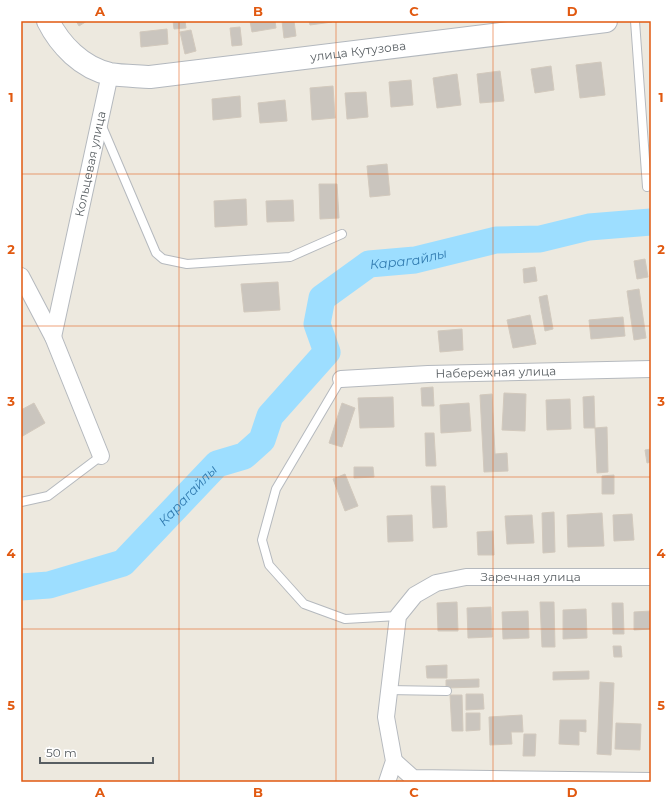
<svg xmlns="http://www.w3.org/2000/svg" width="672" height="803" viewBox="0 0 672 803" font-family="Montserrat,sans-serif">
	<rect width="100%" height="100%" fill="#ede9df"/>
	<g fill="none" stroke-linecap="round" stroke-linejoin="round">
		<!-- river -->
		<path stroke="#9ddeff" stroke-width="27" id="s1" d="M21,587L49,585L123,563L217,464L244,456L262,440L270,416L327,352L317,324L322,298L369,264L415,260L496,240L540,239L589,227L651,222"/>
	</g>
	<!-- building -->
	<path fill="#cac5be" stroke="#d2c9bd" d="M76,21H87L79,26Z
		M173,21H185L186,28L174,29Z
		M250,21H275L276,28L252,32Z
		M282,21H294L296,36L284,38Z
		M309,21H332V22L310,25Z
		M240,27L242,45L232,46L230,28Z
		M167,29L168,44L141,47L140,32Z
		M191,30L196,51L185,54L180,32Z
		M601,62L605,95L580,98L576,65Z
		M551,66L554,90L535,93L531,69Z
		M500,71L504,101L480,103L477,74Z
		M457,74L461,105L437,108L433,78Z
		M411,80L413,105L391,107L389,82Z
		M333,86L335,118L312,120L310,88Z
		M366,92L368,117L347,119L345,93Z
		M240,96L241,117L213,120L212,99Z
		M285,100L287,121L260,123L258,103Z
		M387,164L390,195L370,197L367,166Z
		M319,184H337L339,218L320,219Z
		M246,199L247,225L215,227L214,201Z
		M293,200L294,221L267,222L266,201Z
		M645,259L648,277L637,279L634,261Z
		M535,267L537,281L524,283L523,269Z
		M278,282L280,310L244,312L241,284Z
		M639,289L646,338L634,340L627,291Z
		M547,295L553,329L545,331L539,297Z
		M530,315L536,344L513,348L507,320Z
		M623,317L625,336L591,339L589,320Z
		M462,329L463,350L440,352L438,331Z
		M433,387L434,406H422L421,388Z
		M504,393L526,394L525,431L502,430Z
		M492,394L495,454L507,453L508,471L484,472L480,395Z
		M594,396L595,428H584L583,397Z
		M393,397L394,427L360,428L358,398Z
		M570,399L571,429L547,430L546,400Z
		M34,403L45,423L21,437V410Z
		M342,403L355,408L342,447L329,443Z
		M469,403L471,431L441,433L440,405Z
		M607,427L608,472L597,473L595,428Z
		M425,433H434L436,466H426Z
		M651,449V462L647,463L645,450Z
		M354,467H373L374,477L354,478Z
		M345,474L358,506L345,511L333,479Z
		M614,475V494H602V476Z
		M431,486H445L447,527L433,528Z
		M554,512L555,552L543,553L542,513Z
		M602,513L604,546L568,547L567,515Z
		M632,514L634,540L614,541L613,515Z
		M412,515L413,541L388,542L387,516Z
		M532,515L534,543L507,544L505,516Z
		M493,531L494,555H478L477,532Z
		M457,602L458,631H438L437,603Z
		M540,602H554L555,647H542Z
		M612,603H623L624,634H613Z
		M491,607L492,637L468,638L467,608Z
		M586,609L587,638L563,639V610Z
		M528,611L529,638L503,639L502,612Z
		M651,611V629L634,630V612Z
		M613,646H621L622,657H614Z
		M447,665V678H427L426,666Z
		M589,671V679L553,680V672Z
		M479,679V687L446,688V680Z
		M600,682L614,683L611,755L597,754Z
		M466,694H483L484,709L466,710Z
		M450,695H462L463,731H452Z
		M466,713H480V730L466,731Z
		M522,715L523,732H511L512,744L490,745L489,717Z
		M560,720H586V732L579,731V745L559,744Z
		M616,723L641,724L640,750L615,749Z
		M524,734H536L535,756H523Z"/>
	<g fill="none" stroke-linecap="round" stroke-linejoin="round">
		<!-- service casing -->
		<g stroke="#b5b9be" stroke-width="10">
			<path id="service" d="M635,21L647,187
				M101,124L156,253L163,259L187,264L290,257L342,234
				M341,379L276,489L262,540L269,565L304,604L345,619L398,616
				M21,502L48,496L101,456
				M388,690L447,691"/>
		</g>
		<!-- minor casing -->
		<g stroke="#b5b9be" stroke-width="18">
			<g id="minor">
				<path d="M21,276L53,337L101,456"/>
				<path id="s2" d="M53,337L110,74"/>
				<path id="s3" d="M341,379L428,374L651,369"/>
				<path d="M394,761L413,778L651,781"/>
				<path id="s4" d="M387,782L394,761L386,717L398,616L415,595L436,583L466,577H651"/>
			</g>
		</g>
		<!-- secondary casing -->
		<g stroke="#b3b8be" stroke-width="24">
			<g id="secondary">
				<path id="s5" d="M48,21C60,45 82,68 110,74C122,76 137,76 150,77L606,21"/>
			</g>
		</g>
		<!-- service -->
		<use href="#service" stroke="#fff" stroke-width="8"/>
		<!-- minor -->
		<use href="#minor" stroke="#fff" stroke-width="16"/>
		<!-- secondary -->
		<use href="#secondary" stroke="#fff" stroke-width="22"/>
	</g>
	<!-- grid -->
	<path fill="none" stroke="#e15910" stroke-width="1" stroke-opacity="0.55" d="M179,21V782M336,21V782M493,21V782M21,174H651M21,326H651M21,477H651M21,629H651"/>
	<g text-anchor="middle" stroke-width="3" stroke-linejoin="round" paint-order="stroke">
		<!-- street labels -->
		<g font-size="12" fill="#585e62" stroke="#fff">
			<text dy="4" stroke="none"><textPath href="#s5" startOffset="334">улица Кутузова</textPath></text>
			<text dy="4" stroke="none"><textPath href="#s2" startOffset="177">Кольцевая улица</textPath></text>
			<text dy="4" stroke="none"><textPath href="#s3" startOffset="155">Набережная улица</textPath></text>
			<text dy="4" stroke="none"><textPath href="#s4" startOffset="315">Заречная улица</textPath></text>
		</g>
		<!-- water labels -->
		<g font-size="13" font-style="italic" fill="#317bb0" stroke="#fff">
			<text dy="5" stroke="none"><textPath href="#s1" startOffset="559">Карагайлы</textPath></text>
			<text dy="5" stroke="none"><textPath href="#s1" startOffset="199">Карагайлы</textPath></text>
		</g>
	</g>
	<!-- border -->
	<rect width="672" height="803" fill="none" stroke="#ffffff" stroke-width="44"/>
	<!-- scale -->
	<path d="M40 757v6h113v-6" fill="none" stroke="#585e62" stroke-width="2"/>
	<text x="46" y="757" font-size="12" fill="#585e62" stroke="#ffffff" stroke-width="3" paint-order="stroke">50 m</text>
	<rect x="22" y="22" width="628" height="759" fill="none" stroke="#e15910" stroke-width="1.5"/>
	<g font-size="13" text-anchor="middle" font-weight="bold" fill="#e15910">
		<text x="100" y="16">A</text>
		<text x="258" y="16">B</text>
		<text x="414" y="16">C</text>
		<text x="572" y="16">D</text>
		<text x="11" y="102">1</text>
		<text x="661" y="102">1</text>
		<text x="11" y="254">2</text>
		<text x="661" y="254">2</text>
		<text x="11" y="406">3</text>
		<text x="661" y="406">3</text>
		<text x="11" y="558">4</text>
		<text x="661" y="558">4</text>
		<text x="11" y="710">5</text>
		<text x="661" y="710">5</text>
		<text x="100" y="797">A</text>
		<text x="258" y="797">B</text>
		<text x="414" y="797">C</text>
		<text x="572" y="797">D</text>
	</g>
</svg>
